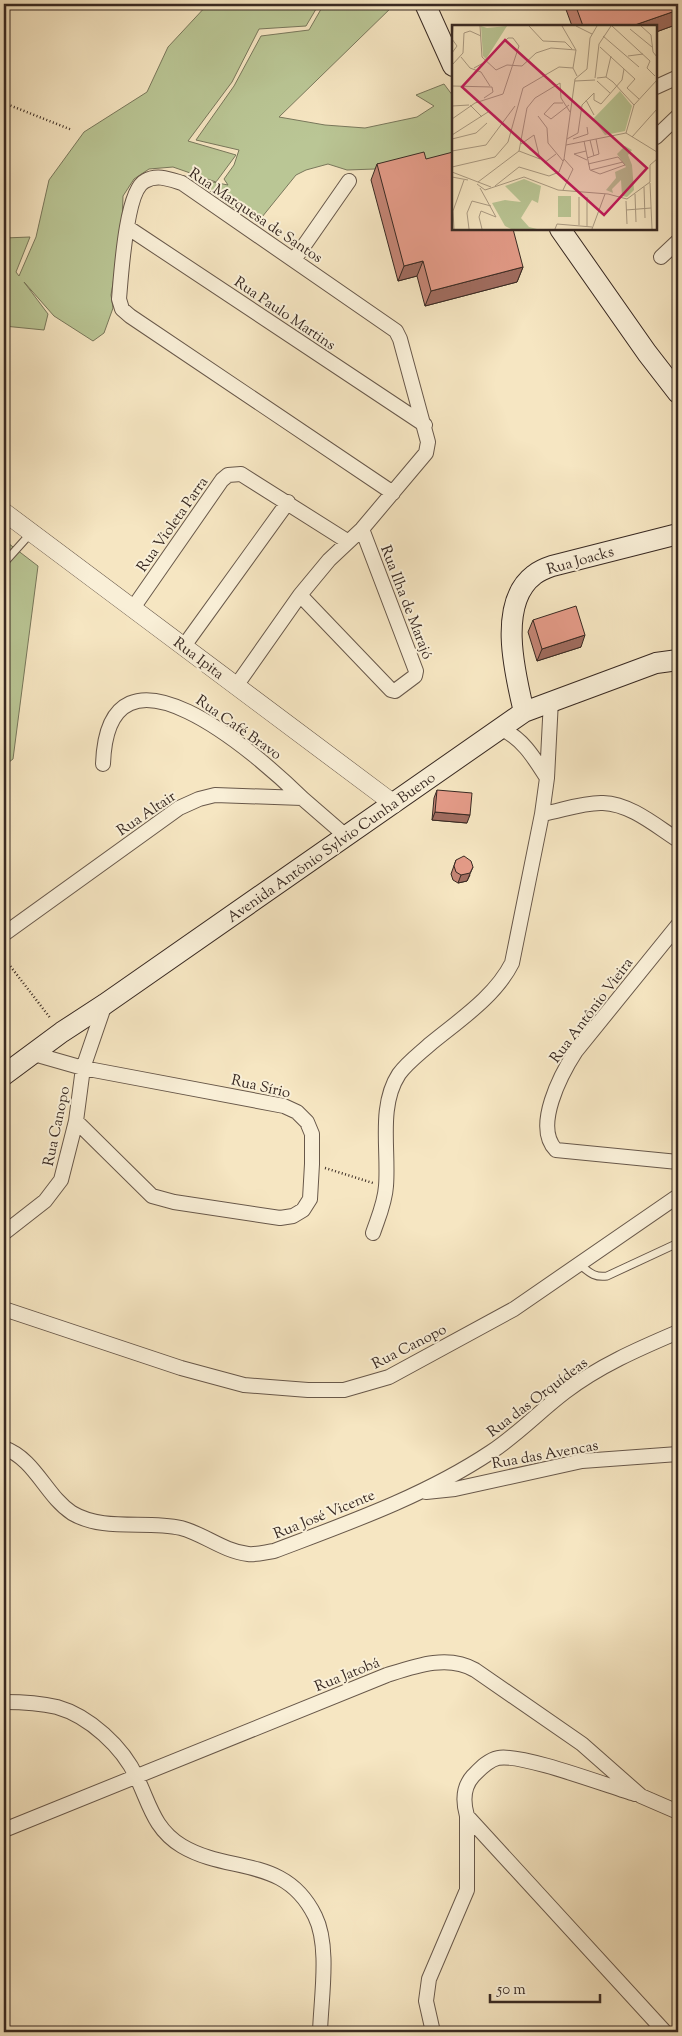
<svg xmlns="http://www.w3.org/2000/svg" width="682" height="2036" viewBox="0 0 682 2036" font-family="'Sorts Mill Goudy',serif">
	<rect width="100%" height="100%" fill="#f6e6c2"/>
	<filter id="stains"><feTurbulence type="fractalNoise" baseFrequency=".004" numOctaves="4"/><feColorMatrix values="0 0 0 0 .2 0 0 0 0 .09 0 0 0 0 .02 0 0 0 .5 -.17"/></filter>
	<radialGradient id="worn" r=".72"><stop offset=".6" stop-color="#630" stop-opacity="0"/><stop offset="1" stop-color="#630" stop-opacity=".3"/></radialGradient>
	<!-- green -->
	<path fill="#bac695" stroke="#79785c" d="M208,4H319L306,26L259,29L232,82L188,141L236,155L216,182L173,167L149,169L134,179L123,196L122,229L111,295L113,308L104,333L93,341L54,316L24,282L48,314L44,330L4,326V238L30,237L16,272L19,276L36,237L49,180L84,132L147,92L168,47Z
		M324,4H395L279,117L325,125L365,128L417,117L434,106L416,95L444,84L453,96V160L375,169L347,170L328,164L306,170L296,175L262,217L232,207L192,178L228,185L224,179L234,165L239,150L196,140L234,86L261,36L309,30Z
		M4,540L38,566L13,759L4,766Z"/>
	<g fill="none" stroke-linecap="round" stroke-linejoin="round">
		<!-- service casing -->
		<g stroke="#68584a" stroke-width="9">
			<path id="service" d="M4,563L31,533
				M579,1264C589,1272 594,1278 607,1276L678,1243"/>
		</g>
		<!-- minor casing -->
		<g stroke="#68584a" stroke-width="16">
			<path id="minor" d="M656,87L678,77
				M656,137L678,116
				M127,227L425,425
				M661,257L678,241
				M294,260L349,181
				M300,595L391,690L395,691L415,676L416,671L362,529
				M133,608L222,480L228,475L241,474L347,541
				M184,646L288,502
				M236,686L300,595L329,560L362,529L426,453L428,442L400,339L396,331L182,183C169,179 157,174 145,181C126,190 121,277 119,299L122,309L130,316L393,493
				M502,729C524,740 534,758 547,778
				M103,764C108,622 258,755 302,798
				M542,814C561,811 583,802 603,803C631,804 656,826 678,840
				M678,925L576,1051C561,1074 533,1127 556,1150L678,1162
				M4,934L179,808L199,799L215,795L302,798L347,837
				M34,1054L83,1068L284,1106L297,1112L307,1122L312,1134V1164L310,1199L303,1210L293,1216L280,1218L174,1202L152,1196L76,1121
				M4,1233L45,1201L61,1180L76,1121L83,1068L105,1004
				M373,1233C378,1218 385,1203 386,1186C389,1150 378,1106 399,1074C407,1063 419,1054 429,1045C458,1021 495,997 512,963L542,814L547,778L551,700
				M4,1309L181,1368L244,1385L308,1390H344L389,1377L514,1309L678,1196
				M4,1448C35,1459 46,1496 72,1513C104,1532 146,1520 181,1528C204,1534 223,1551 248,1554C256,1555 266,1552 274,1551C348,1523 425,1496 491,1452C517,1435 540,1411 565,1392C599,1366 638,1349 678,1332
				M426,1492L455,1489L582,1461L678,1454
				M4,1702C21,1702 40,1703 57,1707C89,1716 123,1747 137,1778C150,1805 154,1829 182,1846C229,1874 285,1855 315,1916C330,1946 321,1998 320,2032
				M635,1794C608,1786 521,1753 498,1758C488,1760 480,1769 473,1776C463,1787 463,1802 467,1816L665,2032
				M4,1830L387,1675C415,1666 448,1654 475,1670L582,1744L641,1796L678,1812
				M433,2032L426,2001L429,1979L467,1890V1816"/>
		</g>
		<!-- tertiary casing -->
		<g stroke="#68584a" stroke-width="19">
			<path id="tertiary" d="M4,512L394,804"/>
		</g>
		<!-- secondary casing -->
		<g stroke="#382922" stroke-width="22">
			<path id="secondary" d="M425,4L453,66
				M560,229L647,353L678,393
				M524,712C515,674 497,603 534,575C539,571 546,568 552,566L678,534
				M4,1075L62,1032L105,1004L524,712L656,663L678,660"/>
		</g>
		<!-- path -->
		<path stroke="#382922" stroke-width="2.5" stroke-dasharray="1 2.5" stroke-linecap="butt" d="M4,103L72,130
			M4,958L51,1019
			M325,1168L373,1183"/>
		<!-- service -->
		<use href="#service" stroke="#f9efd7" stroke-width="7"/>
		<!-- minor -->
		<use href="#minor" stroke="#f9efd7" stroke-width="14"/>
		<!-- tertiary -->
		<use href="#tertiary" stroke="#f9efd7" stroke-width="18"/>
		<!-- secondary -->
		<use href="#secondary" stroke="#f9efd7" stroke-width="20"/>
	</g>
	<!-- wall -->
	<path fill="#c48575" stroke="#382922" d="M564,4H678V24L656,32V26H572Z
		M426,159L523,267L517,282L425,306L417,276L398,281L371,180L377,164Z
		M533,620L581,647L537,661L528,632Z
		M437,790L467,823L432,820L434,798Z
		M456,860L470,875L467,881L458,883L453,880L451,874Z"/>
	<!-- shaded-wall -->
	<path fill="#a06c5f" stroke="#382922" d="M678,10V24L656,32V26H632Z
		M423,261L417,276L398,281L404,266Z
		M523,267L517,282L425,306L431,291Z
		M585,635L581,647L537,661L542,649Z
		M435,812L470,815L467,823L432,820Z
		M473,867L467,881L458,883L461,875Z"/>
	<!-- building -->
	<path fill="#e49b88" stroke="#382922" d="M575,4H678V10L632,26H583Z
		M424,152L426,159L453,152V229H513L523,267L431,291L423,261L404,266L377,164Z
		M576,606L585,635L542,649L533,620Z
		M437,790L472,793L470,815L435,812Z
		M464,856L471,861L473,867L470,873L461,875L456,872L454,866L456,860Z"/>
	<g text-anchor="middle" stroke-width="4" stroke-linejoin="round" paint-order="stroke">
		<!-- street labels -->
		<g font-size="15" fill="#382922" stroke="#f9efd7">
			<text transform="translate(256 215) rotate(34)" y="5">Rua Marquesa de Santos</text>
			<text transform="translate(285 313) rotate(34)" y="5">Rua Paulo Martins</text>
			<text transform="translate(172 524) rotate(-55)" y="5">Rua Violeta Parra</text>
			<text transform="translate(580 560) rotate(-16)" y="5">Rua Joacks</text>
			<text transform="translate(407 602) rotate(69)" y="5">Rua Ilha de Marajó</text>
			<text transform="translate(199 658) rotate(37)" y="5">Rua Ipita</text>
			<text transform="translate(239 727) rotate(35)" y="5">Rua Café Bravo</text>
			<text transform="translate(146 813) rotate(-34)" y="5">Rua Altair</text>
			<text transform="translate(331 847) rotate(-35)" y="5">Avenida Antônio Sylvio Cunha Bueno</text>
			<text transform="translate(591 1010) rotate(-53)" y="5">Rua Antônio Vieira</text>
			<text transform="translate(261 1086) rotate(13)" y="5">Rua Sírio</text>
			<text transform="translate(56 1126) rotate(-78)" y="5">Rua Canopo</text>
			<text transform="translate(409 1346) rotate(-27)" y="5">Rua Canopo</text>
			<text transform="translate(537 1397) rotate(-37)" y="5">Rua das Orquídeas</text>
			<text transform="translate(545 1454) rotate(-10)" y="5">Rua das Avencas</text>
			<text transform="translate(324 1514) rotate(-22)" y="5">Rua José Vicente</text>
			<text transform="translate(347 1674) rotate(-22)" y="5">Rua Jatobá</text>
		</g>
	</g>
	<!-- overview -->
	<g transform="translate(452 25)">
		<rect width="205" height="205" fill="#f6e6c2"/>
		<path d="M29,1L35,3L55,1L34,34L31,31ZM168,66L180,81L173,106L153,110L141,94ZM173,121L180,125L176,130L180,140L182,165L175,172L170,171L169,155L160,164L161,168L154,165L164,153L163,147L174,142L165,129ZM72,154L89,161L86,178L80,175L69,193L77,202L85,204H59L53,201L40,178L53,175L69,177L53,161ZM106,171H119V192H106Z" fill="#bac695"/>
		<path fill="none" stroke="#aa9a82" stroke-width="1" d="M28,1L30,32L44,45L55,40L70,41L84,28L99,23L124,25L110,1M77,1L91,16L113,17L120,24M124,1L140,9M160,1L198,36L195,43L203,51M189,1L199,10L201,27L205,32M178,4L200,22M151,11L187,42M0,14L5,21L0,28M0,17L1,1M148,22L183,54L175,63L187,74M124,25L121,43L125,51M176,31L191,29M9,32L18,43L29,47L38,61M0,40L11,28L12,8L18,6L29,11M154,52L159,31M143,53L147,19L159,1M145,53L154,52L161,57L182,80L174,108M123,56L143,55M145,56L158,68M0,61L40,62L41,67L32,73M142,68V75L149,79L170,55L172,44M134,75L142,90M111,78H102L92,89L99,94L117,80M18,80L30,92M182,80L205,55M0,81L17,80M86,91L95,103L96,118L111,136M0,94L23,78L51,69L67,21L61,13H56L33,37L22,43M174,108L205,127M0,110L36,87M180,112L205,84M0,114L24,108L35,98M115,114L126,108L130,80L142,68M121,114L136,109L135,102M138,115L142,131M132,116L138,145M114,120L174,108M0,126L34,120L63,81M67,126L75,83L83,73L108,58L109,73L118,87M67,126L88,134L82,110L69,119M134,126L122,129L135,135M135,133L147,129L144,114M92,138L104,129M136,139L166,132L173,140L148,149L138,145M0,142L43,132L56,117L71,63L107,42L121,43M139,145L171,137M0,147L39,162M0,152L16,155M26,157L67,126M198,158L200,204M25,159L33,165L72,152L106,165L156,169L175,174L198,157V140L205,134M43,161L67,142L97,151L107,147L112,134L123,54L135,44L138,13L145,1M192,162L193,193M28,163L44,192M111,165L121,144L112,134M183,169L184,197M174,176L175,199M174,185L199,183M127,200V172M135,201V172M2,204L1,186L12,155M17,204L15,188L20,176L39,181M30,204L27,192L29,186L44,192M103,204L105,199L140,202M140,204L153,169"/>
		<path fill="#c2185b" fill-opacity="0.15" stroke="#c2185b" stroke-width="2.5" d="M53,15L195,143L152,190L10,62Z"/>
		<rect width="205" height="205" fill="none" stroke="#382922" stroke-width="2.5"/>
	</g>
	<!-- margin -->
	<rect width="682" height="2036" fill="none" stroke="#f6e6c2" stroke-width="20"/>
	<rect x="5" y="5" width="672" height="2026" fill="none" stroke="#382922" stroke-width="2.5"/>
	<rect x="10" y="10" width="662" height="2016" fill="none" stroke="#382922"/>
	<!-- scale -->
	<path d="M490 1994v8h110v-8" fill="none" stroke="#382922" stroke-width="2.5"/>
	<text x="497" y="1994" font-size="15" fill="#382922" stroke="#f9efd7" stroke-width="4" paint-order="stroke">50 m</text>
	<rect width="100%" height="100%" filter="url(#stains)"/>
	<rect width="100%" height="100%" fill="url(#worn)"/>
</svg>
